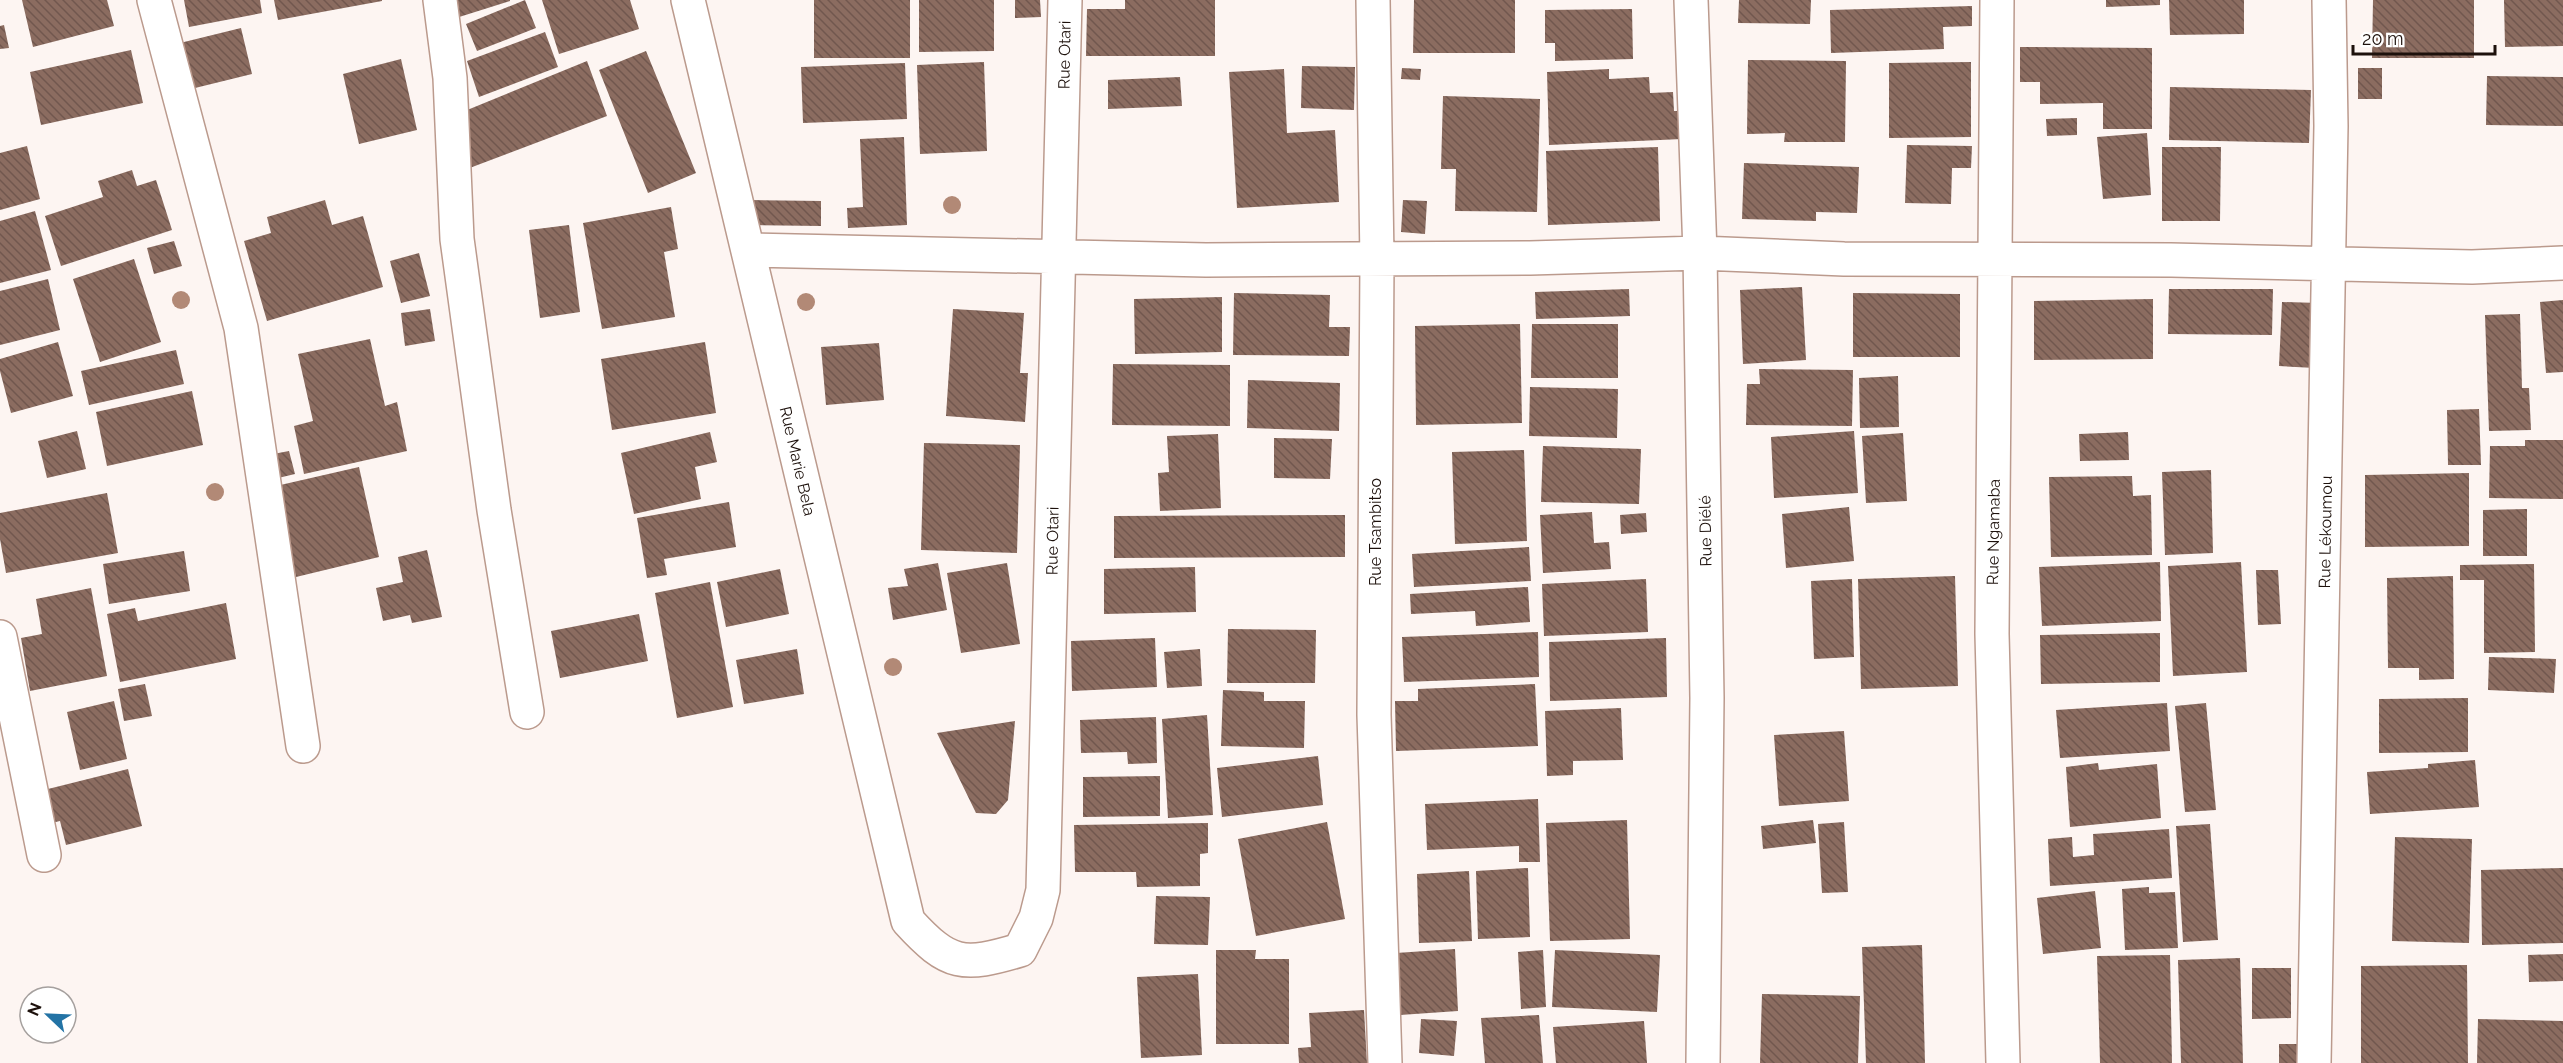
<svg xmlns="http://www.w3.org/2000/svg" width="2563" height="1063" viewBox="0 0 2563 1063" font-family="Raleway,sans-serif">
	<defs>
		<pattern id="building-back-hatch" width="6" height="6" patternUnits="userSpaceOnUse" patternTransform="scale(1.5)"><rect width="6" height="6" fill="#8b6c60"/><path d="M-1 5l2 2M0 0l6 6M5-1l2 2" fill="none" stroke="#71574e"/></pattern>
	</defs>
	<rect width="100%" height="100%" fill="#fdf5f2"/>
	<!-- building -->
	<path fill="url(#building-back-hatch)" d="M22,0H107L114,26L33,47Z
		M184,0H260L262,13L189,27Z
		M274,0H382V1L278,20Z
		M451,0H510V1L456,18Z
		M525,0L536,28L477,51L466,24Z
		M542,0H630L639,29L559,54Z
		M814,0H910V58H814Z
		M919,0H994V51L919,52Z
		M1015,0H1040L1041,17L1015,18Z
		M1125,0H1215V56H1086L1087,9H1125Z
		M1414,0H1515V53H1413Z
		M1739,0H1811L1810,24L1738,23Z
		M2106,0H2160V5L2106,7Z
		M2169,0H2244V34L2170,35Z
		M2373,0H2474V58H2372Z
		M2504,0H2563V46L2505,47Z
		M1972,6V26L1943,27L1944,49L1831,53L1830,10Z
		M1632,9L1633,59L1555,61V43H1545V10Z
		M4,25L9,48L0,49V26Z
		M241,28L252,74L191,89L180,43Z
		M545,32L558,67L479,97L467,61Z
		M2020,47L2152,48V129H2103V103L2040,104V82H2020Z
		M131,50L143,103L41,125L30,72Z
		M646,51L696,173L648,193L599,70Z
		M401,59L417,130L359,144L343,74Z
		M1748,60L1846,61L1845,142H1784L1785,133L1747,134Z
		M587,61L607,116L467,169L455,115Z
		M984,62L987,151L920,154L917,65Z
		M1971,62V137L1889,138V63Z
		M905,63L907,119L803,123L801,67Z
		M1302,66L1355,67L1354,110L1301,108Z
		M1402,68L1421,69L1420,80L1401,79Z
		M2358,68H2382V99H2358Z
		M1284,69L1287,133L1335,130L1339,202L1237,208L1229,72Z
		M1609,69V79L1649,77L1650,93L1673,92L1674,111H1682V139L1549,145L1547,72Z
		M2487,76L2563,77V126L2486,125Z
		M1180,77L1182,106L1108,109V80Z
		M2170,87L2311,90L2309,143L2169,140Z
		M1443,96L1540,99L1537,212L1455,211L1456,169H1441Z
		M2077,118V135L2047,136L2046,119Z
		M2147,133L2151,195L2103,199L2097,137Z
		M904,137L907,225L848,228L847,208L863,207L860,139Z
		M1907,145L1972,146L1971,168H1952L1951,204L1905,203Z
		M27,146L40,199L0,210V153Z
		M1658,147L1660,221L1548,225L1546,151Z
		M2162,147H2221L2220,221H2162Z
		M1744,163L1859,167L1857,213L1816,212V221L1742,219Z
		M132,170L137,186L156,180L172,230L61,266L45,216L103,197L98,181Z
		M325,200L332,225L363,216L383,287L267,321L244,241L271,233L267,217Z
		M750,200L821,201V226L750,225Z
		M1403,200L1427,201L1425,234L1401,232Z
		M671,207L678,249L664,252L675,317L602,329L583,223Z
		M35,211L51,270L0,283V221Z
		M569,225L580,312L540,318L529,230Z
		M174,241L182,266L154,274L147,248Z
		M419,253L430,296L401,303L390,261Z
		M134,259L161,342L100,362L73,279Z
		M48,279L60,330L0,345V291Z
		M1802,287L1806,360L1743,364L1740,290Z
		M1629,289L1630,316L1536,319L1535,292Z
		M2169,289H2273L2272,335L2168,334Z
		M1234,293L1330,295L1329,327H1350L1349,356L1233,355Z
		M1853,293L1960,294V357H1853Z
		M1222,297V352L1135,354L1134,299Z
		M2153,299V359L2034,360V301Z
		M2563,300V372L2546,373L2540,302Z
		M2282,302L2319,303L2315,368L2279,366Z
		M430,309L435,341L405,346L401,313Z
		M953,309L1024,313L1020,373H1028L1025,422L946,416Z
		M2520,314L2522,388H2529L2531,430L2489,431L2485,315Z
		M1520,324L1522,423L1416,425L1415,326Z
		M1532,324H1618V378H1531Z
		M370,339L385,406L397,402L407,451L304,474L294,426L313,421L298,354Z
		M58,342L73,396L11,413L0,371V359Z
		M705,342L716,413L612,430L601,359Z
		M879,343L884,400L826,405L821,347Z
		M176,350L184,384L89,405L81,371Z
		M1113,364L1230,365V426L1112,425Z
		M1759,369L1853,370L1852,426L1746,425L1747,384H1760Z
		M1898,376L1899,427L1860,428L1859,378Z
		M1248,380L1340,383L1339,431L1247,428Z
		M1530,387L1618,389L1617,438L1529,436Z
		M192,391L203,445L107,466L96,412Z
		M2479,409L2481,465H2448L2447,410Z
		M77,431L86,469L47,478L38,441Z
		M1854,431L1858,493L1774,498L1771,437Z
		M710,432L717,462L695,467L701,499L634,514L621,453Z
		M2128,432L2129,460L2080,461L2079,434Z
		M1903,433L1907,501L1866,503L1862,436Z
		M1218,434L1221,508L1160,511L1158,473L1169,472L1167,436Z
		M1274,438L1332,439L1330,479L1274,478Z
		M2525,440H2563V499L2489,498L2490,446H2525Z
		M924,443L1020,445L1017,553L921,550Z
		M1543,446L1641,449L1639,504L1541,502Z
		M1524,450L1527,541L1455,544L1452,452Z
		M289,451L295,474L274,479L268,455Z
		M359,467L379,557L296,577L276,486Z
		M2211,470L2213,553L2165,555L2162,472Z
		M2469,473V546L2365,547V475Z
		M2132,476L2133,496L2151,495L2152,555L2051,557L2049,477Z
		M107,493L118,553L6,573L0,539V513Z
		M729,502L736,547L664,559L667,575L647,578L637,518Z
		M1849,507L1854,561L1786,568L1782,514Z
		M2527,509V556H2483V510Z
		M1592,512L1594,543L1609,542L1611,569L1543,573L1540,515Z
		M1646,513L1647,532L1621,534L1620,515Z
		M1345,515V557L1114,558V516Z
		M1529,547L1531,581L1414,587L1412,554Z
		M427,550L442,617L412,623L410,615L383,621L376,588L403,582L398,557Z
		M184,551L190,591L109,604L103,564Z
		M2160,562L2161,621L2042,626L2039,567Z
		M2241,562L2247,672L2173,676L2168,566Z
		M938,563L947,610L893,620L888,588L908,586L904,569Z
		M1007,563L1020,644L961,653L947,573Z
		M2534,564L2535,652L2484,653V580H2460V565Z
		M1195,567L1196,612L1104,614V569Z
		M780,569L789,614L726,627L717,582Z
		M2256,570H2278L2281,624L2258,625Z
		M1955,576L1958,686L1861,689L1858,579Z
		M2453,576L2454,679L2419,680V668H2388L2387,578Z
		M1646,579L1648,632L1544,636L1542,584Z
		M1852,579L1854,657L1814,659L1811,581Z
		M710,582L733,707L677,718L655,593Z
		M1528,587L1530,622L1476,626L1475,611L1411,614L1410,594Z
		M91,588L107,676L30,691L21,638L42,634L36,599Z
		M226,603L236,659L120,682L107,614L135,608L138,621Z
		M639,614L648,661L560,678L551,631Z
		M1228,629L1316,630L1315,683H1227Z
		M1538,632L1539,677L1404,682L1402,637Z
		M2160,633V682L2041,684L2040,635Z
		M1155,638L1157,687L1072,691L1071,641Z
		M1666,638L1667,697L1550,701L1549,642Z
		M797,649L804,694L744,704L736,660Z
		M1200,649L1202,686L1167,688L1164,652Z
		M2489,657L2556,659L2554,693L2488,690Z
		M145,684L152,716L124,721L118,689Z
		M1535,684L1538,746L1396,751L1395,701H1418V689Z
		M1223,690L1264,692V701H1305L1304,748L1221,746Z
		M2468,698V752L2379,753V699Z
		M114,701L127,759L80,770L67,712Z
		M2167,703L2170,751L2060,758L2056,710Z
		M2206,703L2216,810L2185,812L2175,706Z
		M1621,708L1623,760L1573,761V775L1547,776L1545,711Z
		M1207,715L1213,815L1168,818L1162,719Z
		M1156,717L1157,763L1128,764L1127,752L1081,753L1080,720Z
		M1015,721L1008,800L996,814L976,813L937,733Z
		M1844,731L1849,801L1779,806L1774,735Z
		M1318,756L1323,805L1222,817L1217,768Z
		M2475,760L2479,807L2370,814L2367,772L2428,768V764Z
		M2098,763L2099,770L2157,764L2161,818L2070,827L2066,767Z
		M128,769L142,826L66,845L60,821L47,824L40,791Z
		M1160,776V816L1083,817V777Z
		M1538,799L1540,862H1519V846L1427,850L1425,804Z
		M1627,820L1630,939L1550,941L1546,823Z
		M1813,820L1816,843L1763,849L1761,826Z
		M1327,822L1345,919L1256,936L1238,839Z
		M1844,822L1848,892L1822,893L1818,824Z
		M1208,823V853L1200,854V886L1137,887L1136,872H1075L1074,825Z
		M2210,824L2218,940L2183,942L2176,826Z
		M2169,829L2172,878L2050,886L2048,839L2072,837L2073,857L2094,855L2093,834Z
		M2395,837L2472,839L2469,943L2392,941Z
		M1528,868L1530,937L1478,939L1476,871Z
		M2563,868V943L2482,945L2481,870Z
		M1469,871L1472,941L1419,943L1417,874Z
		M2149,887V893L2175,892L2178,948L2125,950L2122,889Z
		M2095,891L2101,948L2043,954L2037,898Z
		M1156,896L1210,897L1208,945L1154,944Z
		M1922,945L1925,1063H1866L1862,947Z
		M1455,949L1458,1011L1400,1015L1396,953Z
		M1216,950H1256L1255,959H1289V1044H1216Z
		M1543,950L1546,1007L1521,1009L1518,952Z
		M1555,950L1660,955L1657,1012L1552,1007Z
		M2563,954V981L2529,982L2528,955Z
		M2170,955L2172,1063H2100L2097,956Z
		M2240,958L2243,1063H2181L2178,960Z
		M2467,965L2468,1063H2361V966Z
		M2252,968H2291V1018L2252,1019Z
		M1198,974L1202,1055L1141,1058L1137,977Z
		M1762,994L1860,996L1858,1063H1760Z
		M1364,1010L1367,1063H1299L1298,1048L1311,1047L1309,1013Z
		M1539,1015L1543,1063H1485L1481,1018Z
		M1421,1019L1457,1021L1454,1056L1419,1053Z
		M2478,1019L2563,1021V1063H2477Z
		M1644,1021L1647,1063H1556L1553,1027Z
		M2279,1044H2310L2309,1063H2279Z"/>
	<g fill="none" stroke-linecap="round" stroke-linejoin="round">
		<!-- minor casing -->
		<g stroke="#bb9a8d" stroke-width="36">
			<path id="minor" d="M154,0L241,328L303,746
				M440,0L450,78L457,239L494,510L527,712
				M688,0L908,921C949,966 963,967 1020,950L1036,918L1043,890L1065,0
				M1373,0L1377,260L1374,715L1385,1063
				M1691,0L1700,253L1707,698L1703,1063
				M1997,0L1992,634L2003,1063
				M748,250L1206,260L1530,258L1700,253L1844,259L2171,260L2472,267L2563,263
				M0,637L44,855
				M2314,1063L2331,126L2329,0"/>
		</g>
		<!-- minor -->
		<use href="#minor" stroke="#fff" stroke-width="33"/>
	</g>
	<!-- trees -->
	<g fill="#b28976">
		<circle cx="952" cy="205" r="9"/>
		<circle cx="181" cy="300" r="9"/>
		<circle cx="806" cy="302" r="9"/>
		<circle cx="215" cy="492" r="9"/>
		<circle cx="893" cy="667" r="9"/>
	</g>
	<g text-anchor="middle" stroke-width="6" stroke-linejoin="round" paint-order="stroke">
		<!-- street labels -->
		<g font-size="16" fill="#1d110c" stroke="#fff">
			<text transform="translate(1064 55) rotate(-89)" y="6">Rue Otari</text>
			<text transform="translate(798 461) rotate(77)" y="6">Rue Marie Bela</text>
			<text transform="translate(1705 531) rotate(-91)" y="6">Rue Diélé</text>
			<text transform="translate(1375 532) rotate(-90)" y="6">Rue Tsambitso</text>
			<text transform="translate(1993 532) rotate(-89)" y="6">Rue Ngamaba</text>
			<text transform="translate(2325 532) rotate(-89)" y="6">Rue Lékoumou</text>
			<text transform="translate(1052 541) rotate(-89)" y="6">Rue Otari</text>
		</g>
	</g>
	<!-- north arrow -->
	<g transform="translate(48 1015) rotate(293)"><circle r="28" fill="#ffffff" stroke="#a5a09e" stroke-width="1.5"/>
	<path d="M0-4.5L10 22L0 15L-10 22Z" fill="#2373a5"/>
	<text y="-9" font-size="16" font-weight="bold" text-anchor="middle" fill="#1d110c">N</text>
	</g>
	<!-- scale -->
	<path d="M2353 45v9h142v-9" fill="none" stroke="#1d110c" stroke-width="3"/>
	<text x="2362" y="45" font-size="18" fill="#1d110c" stroke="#ffffff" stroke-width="4.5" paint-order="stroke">20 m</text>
</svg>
